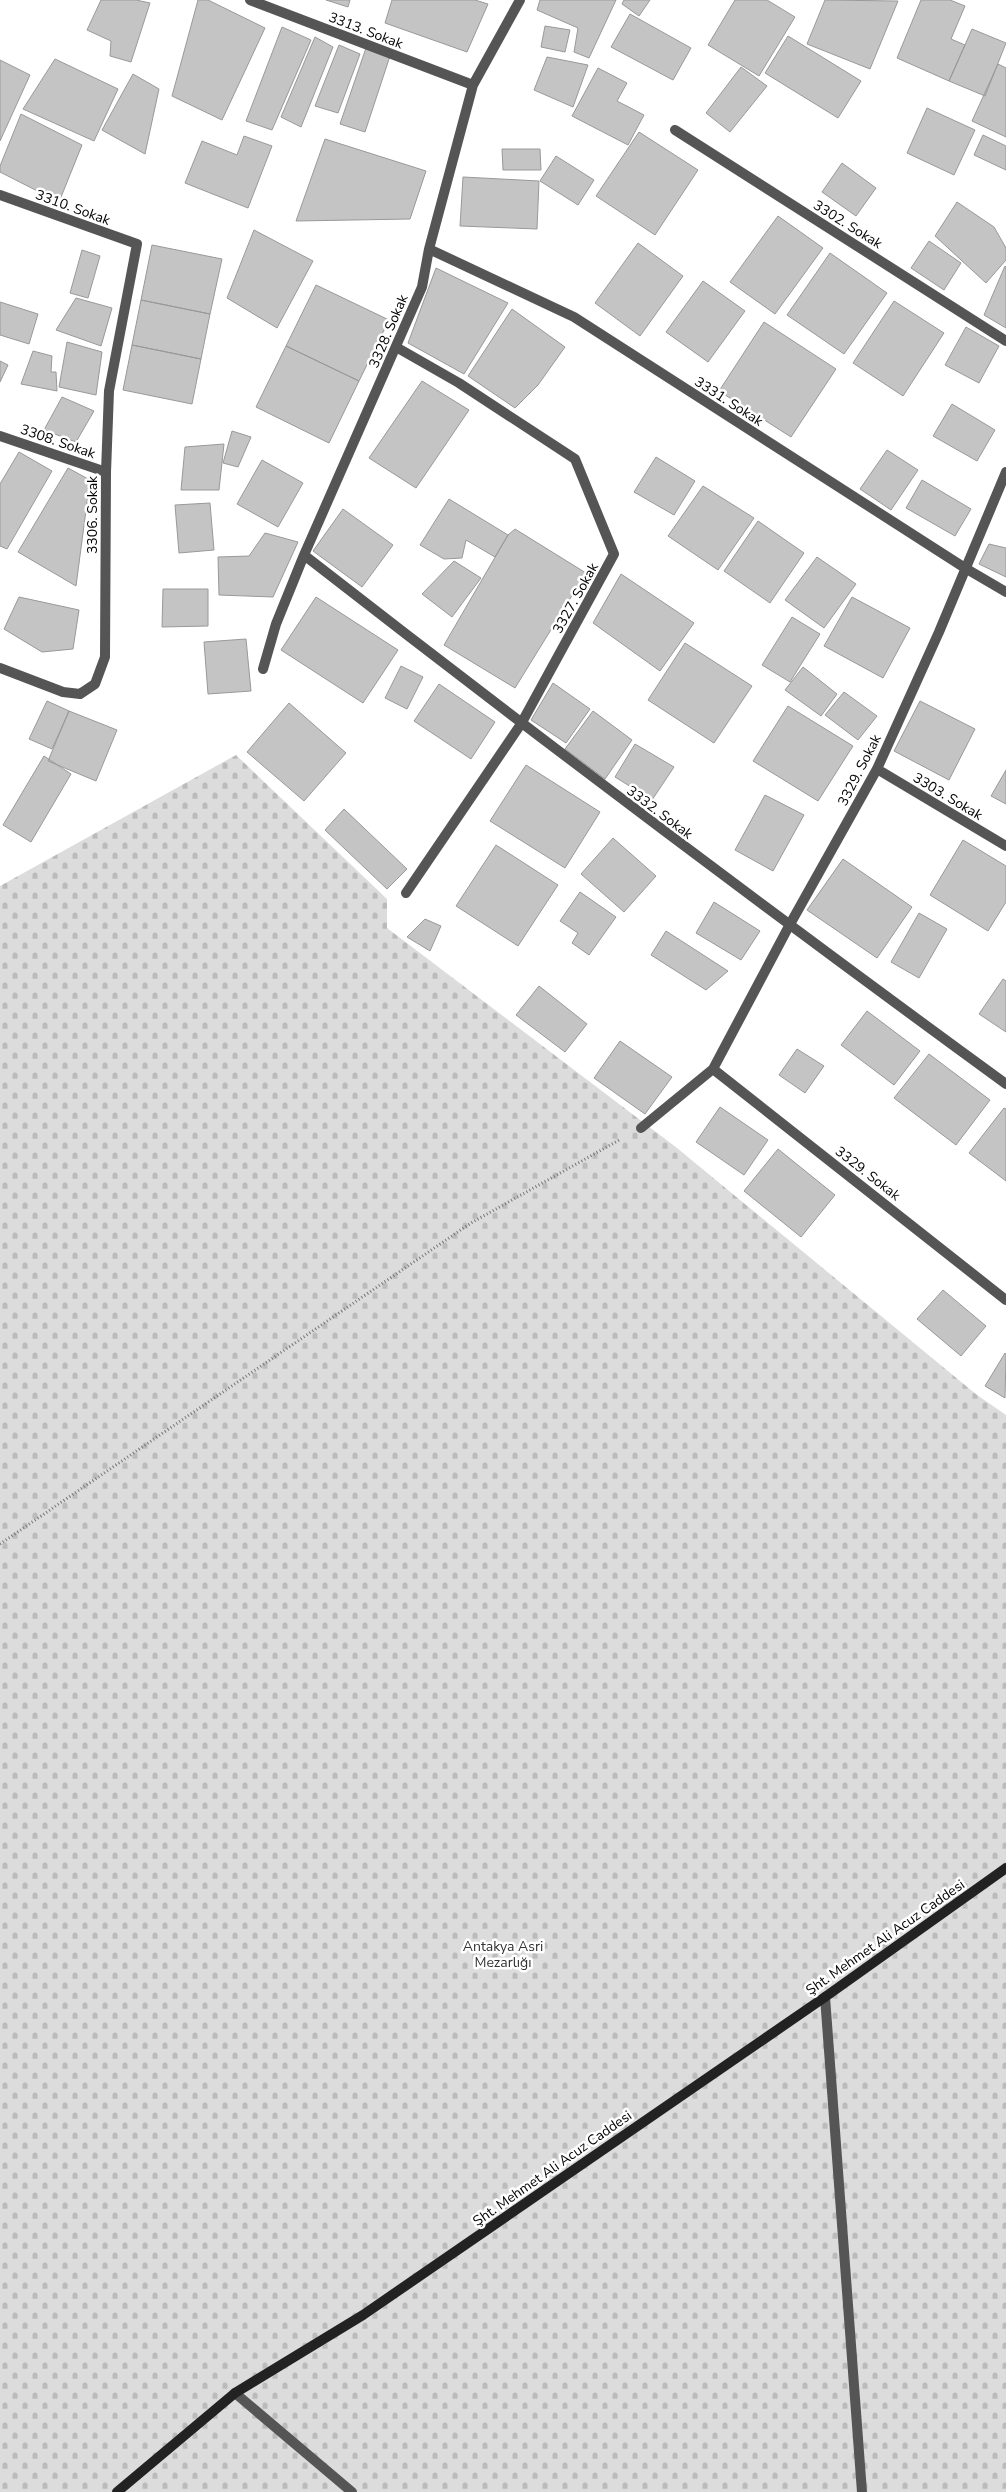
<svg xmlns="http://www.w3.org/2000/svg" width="1006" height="2492" viewBox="0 0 1006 2492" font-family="'Nunito Sans',sans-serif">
	<defs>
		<pattern id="cemetery-stones" width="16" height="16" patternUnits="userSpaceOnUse" patternTransform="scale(1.25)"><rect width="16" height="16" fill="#dcdcdc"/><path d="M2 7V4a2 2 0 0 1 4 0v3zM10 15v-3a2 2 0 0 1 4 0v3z" fill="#bbb"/></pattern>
	</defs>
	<rect width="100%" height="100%" fill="#fff"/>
	<!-- cemetery -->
	<path fill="url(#cemetery-stones)" d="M236,755L387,899V928L677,1148L977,1395L1006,1415V2492H0V886Z"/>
	<!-- building -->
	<path fill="#c4c4c4" stroke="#999" d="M101,0H136L150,3L131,62L110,56L111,41L87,30Z
		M198,0H208L265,28L222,120L172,96Z
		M326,0H350L348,7Z
		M392,0H475L488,4L467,52L385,23Z
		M540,0H616L589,58L574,52L578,28L537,10Z
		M624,0H650L639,16L622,4Z
		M735,0H767L795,17L759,76L708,45Z
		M825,0L898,1L870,69L807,44Z
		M921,0H950L965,6L951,39L965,45L949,81L897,58Z
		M630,14L691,48L673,80L611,47Z
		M545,26L570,30L565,52L541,47Z
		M282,27L311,40L272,130L246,121Z
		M972,29L1006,43L985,96L949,81Z
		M788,36L861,81L838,118L765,73Z
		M315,37L333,47L301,127L281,117Z
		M339,45L360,54L338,113L315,106Z
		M366,48L390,56L365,132L340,124Z
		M547,57L588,65L573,107L534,90Z
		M55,59L118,89L94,141L23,109Z
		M0,60L30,75L0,141Z
		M998,64L1006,68V137L972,121Z
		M741,67L767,86L730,132L706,113Z
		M598,68L627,83L617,101L644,115L628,145L572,116Z
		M133,74L159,89L145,154L102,130Z
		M927,108L975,130L954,175L907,153Z
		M21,114L82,145L59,202L0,172V166Z
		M639,132L698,170L655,235L596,196Z
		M983,135L1006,146V170L974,155Z
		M244,136L272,146L248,208L185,183L202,141L237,155Z
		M325,139L426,171L410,219L296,221Z
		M502,149H540L541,170H503Z
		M556,156L594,180L578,205L540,181Z
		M842,163L876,188L856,216L822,192Z
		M463,177L539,181L537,229L460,226Z
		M957,202L994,227L1006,248V260L986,283L935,236Z
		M778,216L823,248L775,314L730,282Z
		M254,230L313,261L277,328L227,298Z
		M929,241L961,263L944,290L911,268Z
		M638,243L683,276L640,336L595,303Z
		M152,245L222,259L210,314L141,300Z
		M82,250L100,256L88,298L70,293Z
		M830,253L887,293L844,354L787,315Z
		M1005,266L1006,267V328L984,315Z
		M436,268L508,303L464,374L408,343Z
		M703,281L745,311L708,362L666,332Z
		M316,285L389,320L359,381L286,346Z
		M76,298L112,308L101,346L56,330Z
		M141,300L210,314L201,359L132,345Z
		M894,301L944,333L903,396L853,363Z
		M0,302L38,314L29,344L0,335Z
		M512,309L565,347L538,385L515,408L468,376Z
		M764,322L836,369L791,437L719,391Z
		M966,327L999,346L979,383L945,365Z
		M67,342L102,352L96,395L59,387Z
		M132,345L201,359L192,404L123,390Z
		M286,346L359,381L329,443L256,407Z
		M33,351L52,356L51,372H56L57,391L21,384Z
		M0,361L8,365L0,382Z
		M422,381L469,410L416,488L369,458Z
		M62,397L94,411L76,442L44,430Z
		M952,404L995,430L977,461L933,436Z
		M232,431L251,437L238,467L223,463Z
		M224,444L219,490H181L185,447Z
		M887,450L918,470L891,510L860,489Z
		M19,452L52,471L7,549L0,546V484Z
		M656,457L695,481L674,515L634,492Z
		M262,460L303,483L278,527L237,504Z
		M68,468L90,480L76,586L18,552Z
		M922,480L971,509L955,536L906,508Z
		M703,486L754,518L718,570L668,536Z
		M449,499L508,535L495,557L466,540L462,558L444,559L420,545Z
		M210,503L214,550L179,553L175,505Z
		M343,509L393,545L362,587L313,551Z
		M758,521L804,553L770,603L724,571Z
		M515,529L586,573L515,688L444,645L508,535Z
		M265,533L298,542L273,597L219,595L218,557L249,556Z
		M989,544L1006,548V577L979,564Z
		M817,557L856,584L824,628L785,600Z
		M454,561L481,578L452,617L422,594Z
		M621,574L694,623L660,671L593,623Z
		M163,589H208V626L162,627Z
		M19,597L79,610L73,649L42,652L4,629Z
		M316,597L398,650L363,703L281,650Z
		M852,597L910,628L883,678L824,646Z
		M792,617L820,634L790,682L762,665Z
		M246,639L251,691L208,694L204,642Z
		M685,643L752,686L714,743L648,700Z
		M401,666L423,677L407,709L385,698Z
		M803,667L837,694L821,716L785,690Z
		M553,683L590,709L566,743L531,720Z
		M439,684L495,722L471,759L414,721Z
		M844,692L877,716L858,740L825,715Z
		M47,701L69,711L52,749L29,739Z
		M920,701L975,729L949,780L894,751Z
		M289,703L346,753L304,801L247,752Z
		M788,706L853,746L818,801L753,761Z
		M69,711L117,730L96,781L48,761Z
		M593,711L632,740L605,779L565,749Z
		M635,744L674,767L652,800L615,777Z
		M44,756L71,774L31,842L3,825Z
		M526,765L600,812L565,868L490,821Z
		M1006,770V804L991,796Z
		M765,795L804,815L773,871L735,850Z
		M344,809L407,869L387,889L325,830Z
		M613,838L656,876L624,912L581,874Z
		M963,840L1006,866V902L988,931L930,895Z
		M496,845L558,885L518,946L456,906Z
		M843,859L912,907L877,958L807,910Z
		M580,892L616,917L589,955L572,943L578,933L560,921Z
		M714,902L760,931L741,960L696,933Z
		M919,913L947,929L919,978L891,962Z
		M425,919L441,926L430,951L407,937Z
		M666,931L728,971L706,990L651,955Z
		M1003,979L1006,981V1032L979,1014Z
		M539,986L587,1024L565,1052L516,1015Z
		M867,1011L920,1051L894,1085L841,1045Z
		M620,1041L672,1077L645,1114L594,1078Z
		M797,1049L824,1066L805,1093L779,1075Z
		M929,1054L990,1100L956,1145L894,1098Z
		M720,1107L768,1140L744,1175L696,1142Z
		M1004,1108L1006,1109V1181L969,1153Z
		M778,1149L835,1195L801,1237L744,1191Z
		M943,1290L986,1326L961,1356L917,1319Z
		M1005,1353L1006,1354L1005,1398L985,1386Z"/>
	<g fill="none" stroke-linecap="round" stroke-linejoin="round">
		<!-- path -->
		<path stroke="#777" stroke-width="3" stroke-dasharray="1 2.5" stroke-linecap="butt" d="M0,1544L471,1223L621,1139"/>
		<!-- street -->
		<path stroke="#555" stroke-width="10" d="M250,0L473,85
			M675,130L1006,341
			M0,195L137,244L109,391L106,472L105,657L95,684L80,694L63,692L0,668
			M429,249L574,317L965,568L1006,592
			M396,347L459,383L575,459L614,554L521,724L406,893
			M0,436L106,472
			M304,555C535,735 769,911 1006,1084
			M263,669L276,624L304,555L422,287L429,249L473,85L520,0
			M877,769L1006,846
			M713,1069L1006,1300
			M641,1128L713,1069L789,926L877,769L939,632L1006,472
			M825,1997L862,2492
			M235,2393L352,2492"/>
		<!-- secondary -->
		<path stroke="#222" stroke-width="10" d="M117,2492L235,2393L363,2315L825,1997L1006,1868"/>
	</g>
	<g text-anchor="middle" stroke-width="5" stroke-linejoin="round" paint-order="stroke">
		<!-- street labels -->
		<g font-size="14" fill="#000" stroke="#fff">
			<text transform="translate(366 30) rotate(21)" y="5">3313. Sokak</text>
			<text transform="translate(73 207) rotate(20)" y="5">3310. Sokak</text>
			<text transform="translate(848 224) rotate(32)" y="5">3302. Sokak</text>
			<text transform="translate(388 331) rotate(-67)" y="5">3328. Sokak</text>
			<text transform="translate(729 401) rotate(33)" y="5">3331. Sokak</text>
			<text transform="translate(58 441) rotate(19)" y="5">3308. Sokak</text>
			<text transform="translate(92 515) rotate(-90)" y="5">3306. Sokak</text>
			<text transform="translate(575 598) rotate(-61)" y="5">3327. Sokak</text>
			<text transform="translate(859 770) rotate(-63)" y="5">3329. Sokak</text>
			<text transform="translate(948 796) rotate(31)" y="5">3303. Sokak</text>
			<text transform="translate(660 812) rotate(37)" y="5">3332. Sokak</text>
			<text transform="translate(868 1173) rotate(38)" y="5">3329. Sokak</text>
			<text transform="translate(885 1937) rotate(-35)" y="5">Şht. Mehmet Ali Acuz Caddesi</text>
			<text transform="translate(552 2168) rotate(-35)" y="5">Şht. Mehmet Ali Acuz Caddesi</text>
		</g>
		<!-- park labels -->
		<g font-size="14" fill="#333" stroke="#fff">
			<text x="503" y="1951">Antakya Asri<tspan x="503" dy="16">Mezarlığı</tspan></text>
		</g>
	</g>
</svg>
